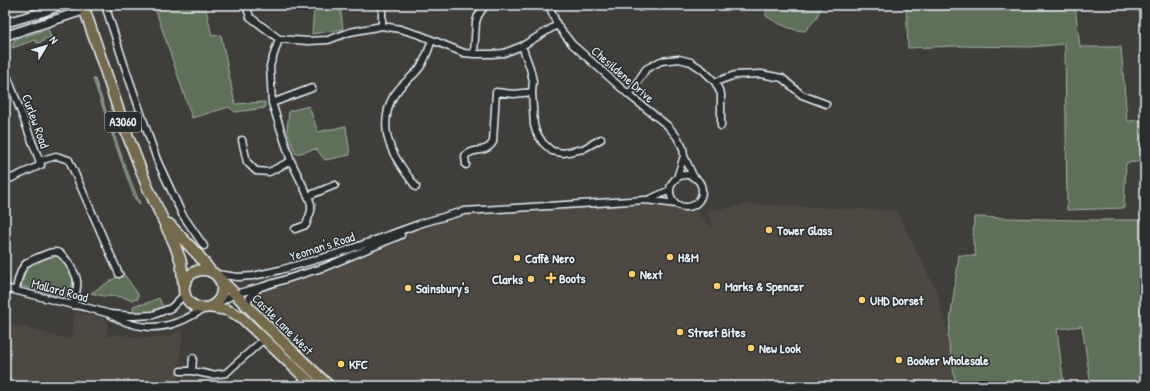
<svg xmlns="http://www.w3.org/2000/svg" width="1150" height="391" viewBox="0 0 1150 391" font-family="'Patrick Hand',sans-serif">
	<rect width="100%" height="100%" fill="#3f3e3a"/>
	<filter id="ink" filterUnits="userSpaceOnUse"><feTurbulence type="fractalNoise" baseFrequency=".025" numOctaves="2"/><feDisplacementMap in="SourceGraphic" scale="8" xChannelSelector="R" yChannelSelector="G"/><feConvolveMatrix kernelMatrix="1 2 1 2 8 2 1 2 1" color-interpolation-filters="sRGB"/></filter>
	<g filter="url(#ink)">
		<!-- built -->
		<path fill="#4e4a43" d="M5,5H33L5,13Z
			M646,200L676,204L685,207H690L714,229L706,211L750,204L896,211L937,292L948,337L956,386H338L263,315L256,305V300H251L261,287L346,258L433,220L464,211Z
			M75,312L108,320L107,337L118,334L139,338H154L172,335L183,329L177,386H5V322L71,340Z"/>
		<!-- green -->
		<path fill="#5f7059" stroke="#a4b0a8" d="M154,5H205L212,36L221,35L235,104L265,102V108L235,112L229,107L192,118Z
			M321,5H340L343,29L312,34L314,8L321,6Z
			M768,5H821C820,15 812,24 805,31C792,31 777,23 766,16V9Z
			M906,5H1075L1080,47H1121L1127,120L1129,121L1145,120V161L1126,163L1124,208L1067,210L1065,44L1029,47L956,46L908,48Z
			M48,29L51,37L43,39L44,41L37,43L35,40L12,48L14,40Z
			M93,79H95L125,166L140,204L135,199L123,166Z
			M309,106L318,132L346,126L350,155L325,160L316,149L296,154L287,131L289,111Z
			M974,217L1076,220H1145V386H1091L1082,326L1057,329L1064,386H956L948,337L959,255L976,256L973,242Z
			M53,255L61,258C74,277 75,277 69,299L21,286L27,266L31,263Z
			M123,273L138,294V299L131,300L122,297L103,296L91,293Z
			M159,298L163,307C154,313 145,314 134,312L133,307L135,305L144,304Z"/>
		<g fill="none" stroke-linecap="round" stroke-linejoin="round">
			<!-- minor casing -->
			<g stroke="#e8f1f8" stroke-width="9">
				<path id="minor" d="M105,5L125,67L157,160L182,214L204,246
					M246,5L250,17L279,39L308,41L328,40L350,32L382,26L400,29L420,35L464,53L474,54H492L504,53L522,46L557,25
					M549,5L557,25L572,44L629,95L668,126L677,137L683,148L684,156L677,178
					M639,5L640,7
					M382,26V5
					M279,39L270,66L272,103L291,161L308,196L311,204V211L306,225L295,229
					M522,46L530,68L533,81L532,92L534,125L536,132L543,143L552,151L563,153L583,149L601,139
					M474,54L476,22L478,16L485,5
					M5,70L41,165L5,181
					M715,82L735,75L761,74L782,78L802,95L826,104
					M629,95L646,69L661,61L679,59L691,62L703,70L715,82L721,94V126
					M272,103L312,88
					M124,126L143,120
					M242,140L247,162L256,171L269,172L291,161
					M684,156L694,178
					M39,161L56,156L69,160L119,274
					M466,165L465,156C475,146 485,155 493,142L496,92L514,94L532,92
					M670 191a16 16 0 1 1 32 0a16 16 0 1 1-32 0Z
					M416,187C400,165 382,144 387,115C388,106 392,97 398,90C403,83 411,78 417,71C425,63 428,50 432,40
					M308,196L335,185
					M648,200L670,190
					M216,274L238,277L253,276L280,270L339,253L422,223L464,211L646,200L676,204
					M5,288L73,305L81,306L110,314L134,316L153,315L171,308L185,294
					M16,290C17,284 19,275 22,269C25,262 32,260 39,257C57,249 60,249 71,267C73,271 77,276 77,281C78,289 75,298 73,305
					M212,306L235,294L261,287L325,267L401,235
					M249,307C246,299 252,294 258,289
					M111,315C131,327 155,331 178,322C187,319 196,313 206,308
					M181,371H192L212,375L226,373L237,363L264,339
					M192,371L193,358"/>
			</g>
			<!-- tertiary casing -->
			<g stroke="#e8f1f8" stroke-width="11">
				<path id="tertiary" d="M5,23L43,12L61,5
					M5,36L85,10"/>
			</g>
			<!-- primary casing -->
			<g stroke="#e8f1f8" stroke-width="13">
				<path id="primary" d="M83,5L124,126L147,186L175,245L181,262L184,287
					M169,224L199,256L211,272
					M184 289a19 19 0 1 1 38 0a19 19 0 1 1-38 0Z
					M220,279L285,344L329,386
					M209,307L227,310L241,317L284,358L314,386"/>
			</g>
			<!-- minor -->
			<use href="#minor" stroke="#2a2d2e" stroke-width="6"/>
			<!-- tertiary -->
			<use href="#tertiary" stroke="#2a2d2e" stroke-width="8"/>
			<!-- primary -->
			<use href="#primary" stroke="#746b4b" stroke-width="10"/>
		</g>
	</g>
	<!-- markers -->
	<g fill="#ffd166" stroke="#2a2d2e" stroke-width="1.5">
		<circle cx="769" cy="230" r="4"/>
		<circle cx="670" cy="257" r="4"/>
		<circle cx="517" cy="258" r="4"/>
		<circle cx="632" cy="274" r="4"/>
		<path d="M549 272h4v4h4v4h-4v4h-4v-4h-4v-4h4z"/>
		<circle cx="531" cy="279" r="4"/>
		<circle cx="717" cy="286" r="4"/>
		<circle cx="408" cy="288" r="4"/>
		<circle cx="862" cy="300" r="4"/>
		<circle cx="680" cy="332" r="4"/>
		<circle cx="751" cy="348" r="4"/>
		<circle cx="899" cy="360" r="4"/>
		<circle cx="341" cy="364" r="4"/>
	</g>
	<g text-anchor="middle" stroke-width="3" stroke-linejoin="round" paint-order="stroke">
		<!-- shield labels -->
		<rect fill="#2a2d2e" stroke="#afb6bb" stroke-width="1" x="105" y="112" width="36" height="20" rx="3"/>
		<g font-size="12" font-weight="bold" fill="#e8f1f8">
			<text x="123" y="126">A3060</text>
		</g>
		<!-- street labels -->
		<g font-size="13" fill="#e8f1f8" stroke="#2a2d2e">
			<text transform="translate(623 74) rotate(41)" y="5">Chesildene Drive</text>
			<text transform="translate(36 121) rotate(70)" y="5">Curlew Road</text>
			<text transform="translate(322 246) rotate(-18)" y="5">Yeoman's Road</text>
			<text transform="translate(60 290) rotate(15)" y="5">Mallard Road</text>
			<text transform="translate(283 324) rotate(45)" y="5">Castle Lane West</text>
		</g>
		<!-- poi labels -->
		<g font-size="13" font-weight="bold" fill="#e8f1f8" stroke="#2a2d2e" text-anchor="start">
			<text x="777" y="235">Tower Glass</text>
			<text x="678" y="262">H&amp;M</text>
			<text x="525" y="263">Caffè Nero</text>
			<text x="640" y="279">Next</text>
			<text x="559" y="283">Boots</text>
			<text x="523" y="284" text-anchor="end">Clarks</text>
			<text x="725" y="291">Marks &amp; Spencer</text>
			<text x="416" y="293">Sainsbury's</text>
			<text x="870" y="305">UHD Dorset</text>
			<text x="688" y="337">Street Bites</text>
			<text x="759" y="353">New Look</text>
			<text x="907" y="365">Booker Wholesale</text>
			<text x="349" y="369">KFC</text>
		</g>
	</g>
	<!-- margin -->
	<rect width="1150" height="391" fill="none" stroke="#2a2d2e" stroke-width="20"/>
	<rect x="10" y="10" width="1130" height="371" fill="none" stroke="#e8f1f8" stroke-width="1.5" filter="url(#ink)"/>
	<!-- north arrow -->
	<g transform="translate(46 46) rotate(52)" stroke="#2a2d2e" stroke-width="3" paint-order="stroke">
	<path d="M0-3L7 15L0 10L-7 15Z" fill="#e8f1f8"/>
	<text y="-6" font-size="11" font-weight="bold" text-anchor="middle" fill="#e8f1f8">N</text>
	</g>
</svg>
